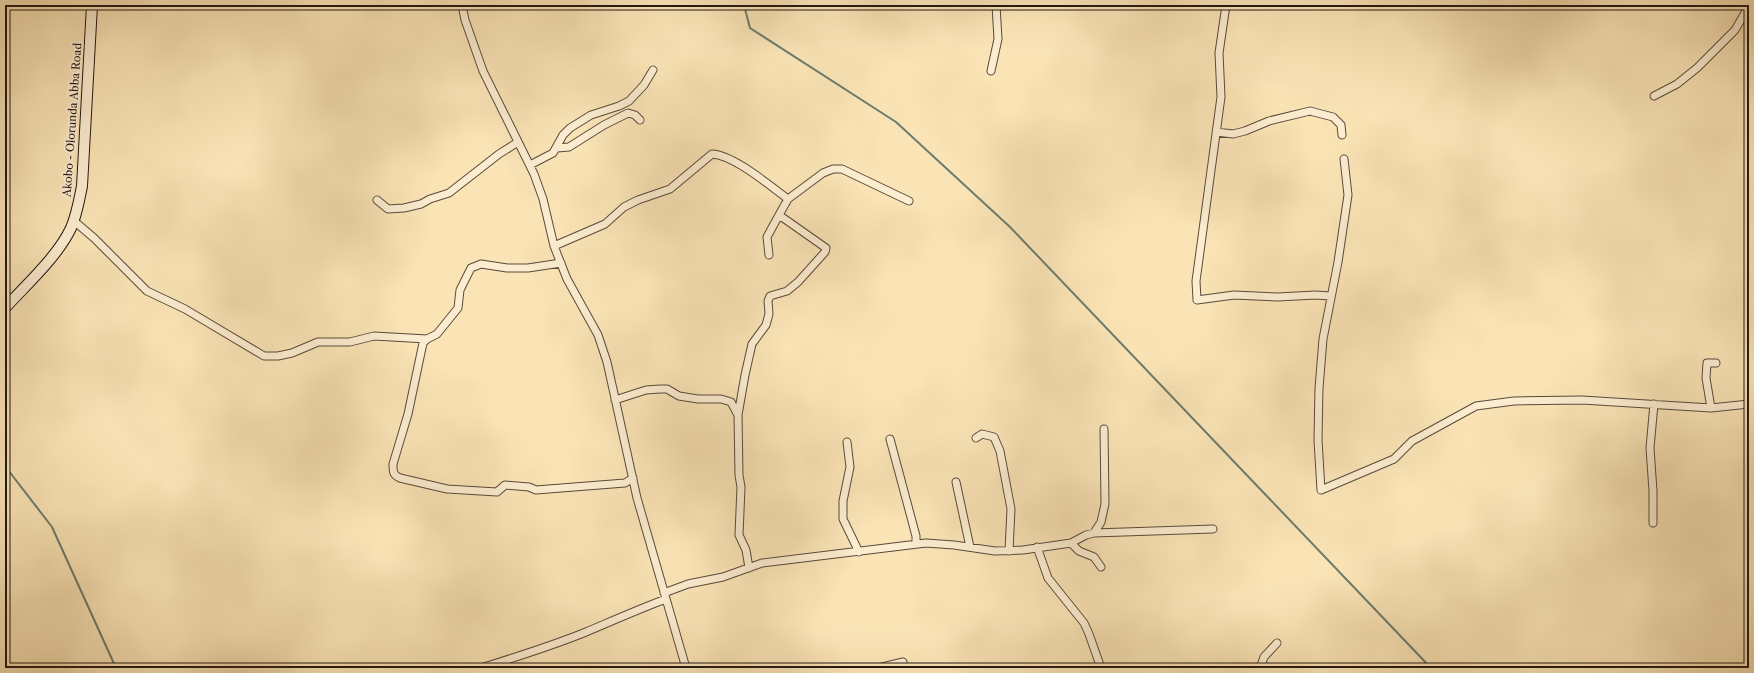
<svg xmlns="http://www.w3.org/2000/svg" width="1754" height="673" viewBox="0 0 1754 673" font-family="'Libre Caslon Text',serif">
	<rect width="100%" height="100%" fill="#fae4b6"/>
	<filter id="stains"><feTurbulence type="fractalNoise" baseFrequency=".005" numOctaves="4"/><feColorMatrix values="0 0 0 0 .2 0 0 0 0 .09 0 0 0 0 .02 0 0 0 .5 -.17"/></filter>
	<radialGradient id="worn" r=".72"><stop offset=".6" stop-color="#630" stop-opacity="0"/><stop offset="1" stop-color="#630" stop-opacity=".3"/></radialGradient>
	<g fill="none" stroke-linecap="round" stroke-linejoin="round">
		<!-- stream -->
		<path stroke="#6c7c6e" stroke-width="2" d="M744,5L750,28L896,122L1010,227L1431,668
			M5,466L52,527L116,668"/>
		<!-- minor casing -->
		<g stroke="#584a3b" stroke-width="9">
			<path id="minor" d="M462,5L465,20L483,71L534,174L543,199L554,246L567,279L598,335L607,362L637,498L686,668
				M1226,5L1219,53L1221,97L1196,281L1197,300L1234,295L1278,297L1315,295L1331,296
				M991,71L998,39L996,5
				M1654,96L1677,84L1697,68L1735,30L1749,6
				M1216,132L1233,134L1245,131L1269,121L1310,111L1333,117L1341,125L1342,135
				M557,148L569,147L604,125L628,113L635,115L640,120
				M1344,159L1348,195L1338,262L1323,339L1319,388L1318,440L1321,490L1394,459L1412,441L1476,406L1514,401L1582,400L1711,408L1749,404
				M530,165L553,153L563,135L570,128L591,115L619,106L629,101L644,85L653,70
				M377,200L388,209L404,208L421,204L430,199L449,193L499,154L518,142
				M74,221L94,238L147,291L185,309L264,356H278L292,353L318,342H350L374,336L427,339L437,334L458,308L460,290L471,268L481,264L507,268H528L561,263
				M554,246L605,224L624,207L638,200L670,189L712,154C734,155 770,186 788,199
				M769,255L767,237L779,215
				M427,339L423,343L408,414L393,464C393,472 393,475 400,478L447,489L497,492L505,485L529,487L536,490L625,483L633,478
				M615,400L646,390L660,389H667L679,396L698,399H721L731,402L738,415L739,475L741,487L739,535L746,550L749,568
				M1711,408L1706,378L1707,363H1716
				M738,415L745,375L752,344L766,325L769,314L768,301L770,296L787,291L798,282L825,252L826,248L779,215L788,199L823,173L833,169H842L909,201
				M976,438L982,434L994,437L1000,451L1011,509L1009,551
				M890,439L916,536V544
				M847,442L850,467L843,501V519L859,552
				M956,482L970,547
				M1653,523V491L1650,448L1654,404
				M1094,533L1101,522L1105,504L1104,429
				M1071,543L1079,551L1094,557L1101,567
				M1037,547L1048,578L1084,623L1089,634L1101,668
				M664,593L688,584L723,577L762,563L926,543L954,545L995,551L1023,550L1071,543L1086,535L1094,533L1213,529
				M481,668C516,657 552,646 586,632C612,621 639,609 666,599
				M878,668L903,662
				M1260,668L1264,657L1277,643"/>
		</g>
		<!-- secondary casing -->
		<g stroke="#221712" stroke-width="12">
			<path id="secondary" d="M5,308C26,285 58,256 71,228C77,214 79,201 82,186L92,5"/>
		</g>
		<!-- minor -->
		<use href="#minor" stroke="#fcedd0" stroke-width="7"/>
		<!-- secondary -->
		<use href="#secondary" stroke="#fcedd0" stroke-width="10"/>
	</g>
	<g text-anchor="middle" stroke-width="4" stroke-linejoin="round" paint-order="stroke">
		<!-- street labels -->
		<g font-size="11" fill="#221712" stroke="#fcedd0">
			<text transform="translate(72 120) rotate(-86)" y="4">Akobo - Olorunda Abba Road</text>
		</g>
	</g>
	<!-- margin -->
	<rect width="1754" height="673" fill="none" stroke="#fae4b6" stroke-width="20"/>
	<rect x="6" y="6" width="1742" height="661" fill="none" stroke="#221712" stroke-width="2"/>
	<rect x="10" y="10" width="1734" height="653" fill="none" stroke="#221712"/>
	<rect width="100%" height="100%" filter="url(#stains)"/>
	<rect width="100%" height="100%" fill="url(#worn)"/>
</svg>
